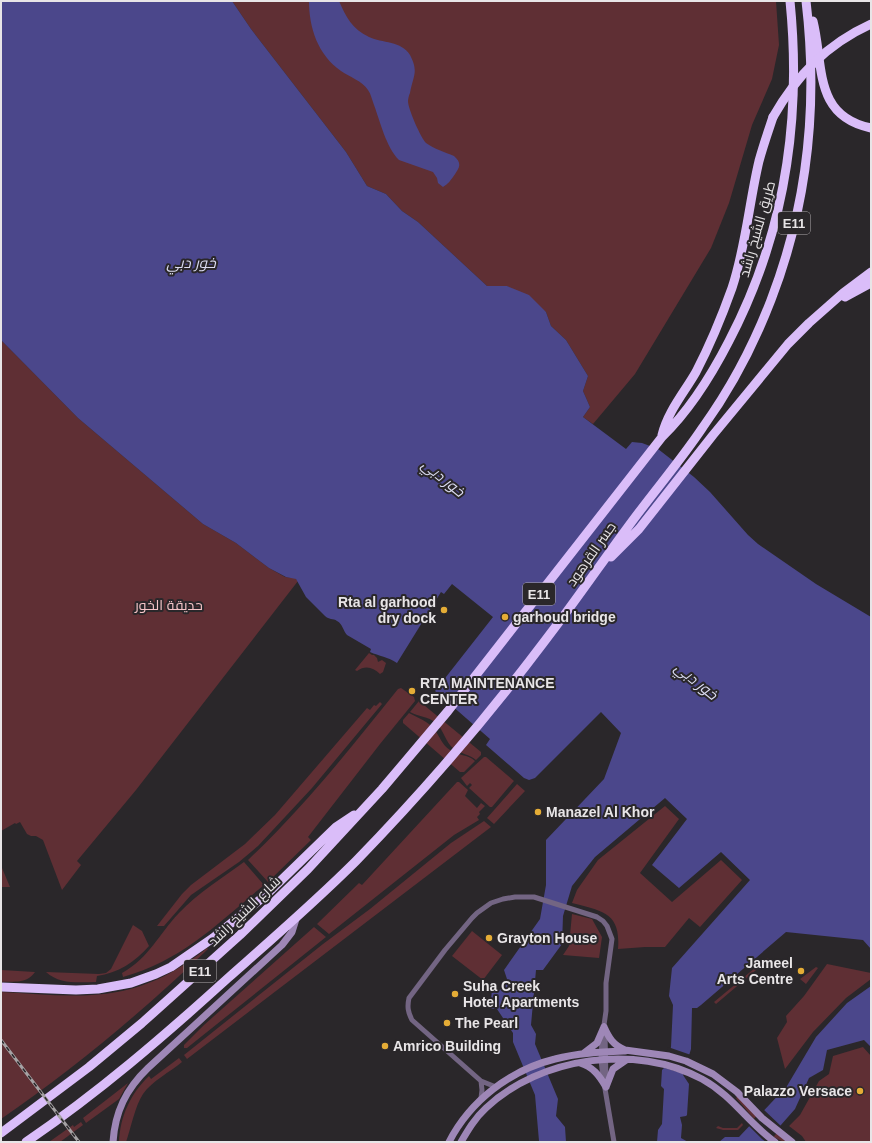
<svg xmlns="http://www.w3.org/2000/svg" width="872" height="1143" viewBox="0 0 872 1143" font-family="Arial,Cairo,sans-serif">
	<rect width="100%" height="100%" fill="#2a272a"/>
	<!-- green -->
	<path fill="#5f2f34" d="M232,1H776L779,45L772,79L752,125L729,203L711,248L635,374L593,424L583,417L590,407L583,391L588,376L566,340L551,326L546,312L507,286H487L418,222L402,211L386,194L367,186L346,152L251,29Z
		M1,340L78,418L203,524L236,543L269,568L285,577L295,578L298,581L136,790L77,861L81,865L62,890L43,840L36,836H31L27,834L20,822L16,824L15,823L1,831Z
		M369,653L372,655H374L377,658L378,662L382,660L386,663L383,672L380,674C373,667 365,665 357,671L355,670Z
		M401,688L414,697L415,701L380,744L308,837L311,840L268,882L248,860C304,807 350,749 398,689Z
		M419,701L481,752V755L476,760C469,754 461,754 454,749C445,742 444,730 436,723C428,716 418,717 410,712Z
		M380,702L382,704L312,788L258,846L239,862L191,895L164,926H157L182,894L191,885L245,844L275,815L367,708L370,710L374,705L376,706Z
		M409,713C418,718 428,721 435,730C440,737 442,745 450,750C458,756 468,754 475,761L464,772H460L403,723V720Z
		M484,757H486L514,781L513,782L492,807H490L469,788L472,785L470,783L467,786L461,778Z
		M457,782H459L468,790L465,796L477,808L481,803L485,806L479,812L480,814L477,817L479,820L454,835L329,934L317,924L359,883L362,885Z
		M517,784L525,791L494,824L487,818Z
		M665,806L679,819L640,873L672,902L721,860L742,880L700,927L689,918L665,947H645L618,949C621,912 602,911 572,903L577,890L598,860Z
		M484,821L491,827L187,1059L184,1055L323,944L370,909L451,843Z
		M1,857L2,868L10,887H1Z
		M244,862L264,885C218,923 183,960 123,977L122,973C150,957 158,935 179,913C198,893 222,878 244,862Z
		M572,914L592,919L602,937L599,958L563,955L569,946Z
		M133,925L142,931L149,946C135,962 118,973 97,976L96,982C79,982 60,985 46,972L99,974L106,973L111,969Z
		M314,927L326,937L187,1048H184V1045L204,1025Z
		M472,931L502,955L483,980L452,956Z
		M207,948L208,949C143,1011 74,1069 1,1119V992C39,994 80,999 117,992C151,986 181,969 207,948Z
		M767,958L769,959L716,1004L714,1002Z
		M827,964L871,973V979L846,998L813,1032L785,1069L777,1038L787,1022L786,1016L804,996Z
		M816,967L818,968L806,984L800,979Z
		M1,970L35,972C27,984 14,981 1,982Z
		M863,1047L871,1056V1142H806L802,1136L789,1126L800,1115L819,1081L829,1074L833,1056Z
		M179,1058L182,1062C170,1072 152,1081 143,1094C135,1106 131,1128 126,1142H119C120,1116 131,1093 149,1076L151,1079Z
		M128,1083L119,1099L86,1123L83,1118Z
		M738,1096L769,1128L787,1142C771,1142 747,1110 736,1098Z
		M81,1122L83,1125L60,1142H49L73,1125L74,1127Z
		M742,1123L743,1125L738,1130H723L716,1128L718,1126L723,1128H737Z"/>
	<!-- water -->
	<path fill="#4b478b" d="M1,1H232L251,29L346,152L367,186L386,194L402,211L418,222L487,286H507L529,295L546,312L551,326L566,340L588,376L583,391L590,407L583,417L626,449L632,442L642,443L658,449L694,477L710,492L748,535L758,544L816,584L871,617V949L863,940L786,932L701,1005L697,1008H692L691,1049L683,1075L689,1084L687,1115L686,1116L680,1117L682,1125L681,1138L688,1142H657L658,1130L662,1124L664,1089L661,1086L662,1070L664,1068L671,1047L673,1005L669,996L672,968L750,880L721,852L679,888L652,865L687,819L665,798L595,857L572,886L563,916L562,944L543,970H536L531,1025L536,1034L535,1044L558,1099L556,1116L565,1127L566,1142H535L539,1141L535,1095L513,1042V1033L497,1009H490L492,990L499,991L507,979L504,970L540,919L546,885V840L604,779L621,733L601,712L535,778L529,780L524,778L486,745L490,739L435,691L493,617L452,584L444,594L441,592L397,663C388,657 379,656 370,652L371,649L347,635C343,631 343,624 337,621C333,618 329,620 325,616L306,597L296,579L286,577L269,568L236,543L203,524L78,418L1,340Z
		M309,1H339C346,17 352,29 369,37C382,43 402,41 410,55C419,72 413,76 410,93C409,95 408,99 408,101C408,109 421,138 426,143C434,149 445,152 454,156C463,164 459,168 453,177C450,181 448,184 443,187L438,183L437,178L433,172L399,160C386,147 380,121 374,105C372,100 371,94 368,90C362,81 350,77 341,71C318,55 309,28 309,1Z
		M871,986V1047L864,1040L827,1050L823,1070L809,1078L795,1109L766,1142H719L725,1137H739L787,1086L816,1037L847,1003Z"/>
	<!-- pier -->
	<path fill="#2a272a" d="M668,1047L691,1055L685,1074L661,1067Z
		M763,1109L782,1127L769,1142H766L762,1139L748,1125Z"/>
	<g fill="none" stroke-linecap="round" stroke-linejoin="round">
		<!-- street -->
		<path stroke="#736583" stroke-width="5" d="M605,1032L606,1082
			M481,1081L482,1090L481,1098
			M496,1087L481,1081L412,1020C408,1012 407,1007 409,998L445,950L472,918L477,913L491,903L503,899L515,897H534L597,917L603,921L607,926L612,939L606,983V1011L602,1039L601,1060L603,1077L614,1142"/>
		<!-- secondary -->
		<path stroke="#9e87b7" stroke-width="7" d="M604,1027C609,1038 613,1045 625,1050L669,1056L686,1061L713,1074L737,1092L762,1118L792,1142
			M584,1053L597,1043L604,1027
			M580,1063C593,1067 599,1075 606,1087
			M606,1087L613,1069L626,1060
			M113,1142C115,1112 126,1089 148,1068L282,945L292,932L297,916
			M449,1142C470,1101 510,1070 555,1059C577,1053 602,1052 625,1051
			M461,1142C468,1130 475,1118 486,1108C540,1057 636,1043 702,1079C733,1096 748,1123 775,1142"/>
		<!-- highway -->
		<path stroke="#dabdf9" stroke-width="9" d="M813,21C824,65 813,116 871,128
			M845,297L871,283
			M662,435C668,411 684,393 696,372C710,345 722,316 732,288C746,246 749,203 759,161C763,146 768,132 773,117
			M611,557L639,529L713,435L788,344L809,323L843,293L871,272
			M1,987L76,990L98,989L131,983L156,974L171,967L213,938L267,894L336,827L354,815
			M1,1133L89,1067L142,1023L240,935L308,869L382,789L448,711L662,437C690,410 711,376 729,341C785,234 802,121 790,1
			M26,1142C98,1093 163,1037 228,978C271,940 315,902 356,861C423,792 486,719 544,642C572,606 598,568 625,531C650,496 679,463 703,427C731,388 754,344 771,300C808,204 818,102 806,1"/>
		<!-- rail casing -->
		<g stroke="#a5a2a4" stroke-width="3">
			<path id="rail" d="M1,1040L79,1142"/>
		</g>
		<!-- rail -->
		<use href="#rail" stroke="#2a272a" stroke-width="1.5" stroke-dasharray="4.5" stroke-linecap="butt"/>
		<!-- highway-bridge -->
		<path stroke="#dabdf9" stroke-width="9" d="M773,117C797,75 827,44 871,24"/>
	</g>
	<!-- markers -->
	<g fill="#e5ad36" stroke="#2a272a" stroke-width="1.5">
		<circle cx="444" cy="610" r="4"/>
		<circle cx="505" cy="617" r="4"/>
		<circle cx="412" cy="691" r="4"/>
		<circle cx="538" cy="812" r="4"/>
		<circle cx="489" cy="938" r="4"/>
		<circle cx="801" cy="971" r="4"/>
		<circle cx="455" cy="994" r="4"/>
		<circle cx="447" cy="1023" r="4"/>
		<circle cx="385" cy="1046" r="4"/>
		<circle cx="860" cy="1091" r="4"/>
	</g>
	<g text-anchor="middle" stroke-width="4" stroke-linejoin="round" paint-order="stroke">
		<!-- shield labels -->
		<g fill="#2a272a" stroke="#afacae" stroke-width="1">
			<rect x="778" y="212" width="32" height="22" rx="3"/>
			<rect x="523" y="583" width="32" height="22" rx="3"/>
			<rect x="184" y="960" width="32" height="22" rx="3"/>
		</g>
		<g font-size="13" font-weight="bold" fill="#e8e5e7">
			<text x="794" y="228">E11</text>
			<text x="539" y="599">E11</text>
			<text x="200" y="976">E11</text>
		</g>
		<!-- street labels -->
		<g font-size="14" fill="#e8e5e7" stroke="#2a272a">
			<text transform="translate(757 229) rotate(-74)" y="5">طريق الشيخ راشد</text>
			<text transform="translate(591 554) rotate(-55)" y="5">جسر القرهود</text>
			<text transform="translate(244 911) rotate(-44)" y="5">شارع الشيخ راشد</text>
		</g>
		<!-- poi labels -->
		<g font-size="14" font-weight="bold" fill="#e8e5e7" stroke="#2a272a" text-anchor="start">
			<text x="436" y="607" text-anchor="end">Rta al garhood<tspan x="436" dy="16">dry dock</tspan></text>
			<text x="513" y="622">garhoud bridge</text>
			<text x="420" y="688">RTA MAINTENANCE<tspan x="420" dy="16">CENTER</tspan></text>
			<text x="546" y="817">Manazel Al Khor</text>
			<text x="497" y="943">Grayton House</text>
			<text x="793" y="968" text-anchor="end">Jameel<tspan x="793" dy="16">Arts Centre</tspan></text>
			<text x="463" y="991">Suha Creek<tspan x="463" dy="16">Hotel Apartments</tspan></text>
			<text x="455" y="1028">The Pearl</text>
			<text x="393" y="1051">Amrico Building</text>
			<text x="852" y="1096" text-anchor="end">Palazzo Versace</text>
		</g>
		<!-- park labels -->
		<g font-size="14" fill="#f6c5c8" stroke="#2a272a">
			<text x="169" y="610">حديقة الخور</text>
		</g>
		<!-- water labels -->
		<g font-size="15" font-style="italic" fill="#dbdcf1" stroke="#2a272a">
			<text x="191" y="268">خور دبي</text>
			<text transform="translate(443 478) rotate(39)" y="5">خور دبي</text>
			<text transform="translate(696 681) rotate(39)" y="5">خور دبي</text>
		</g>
	</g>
	<!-- border -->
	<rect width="872" height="1143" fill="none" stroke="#e8e5e7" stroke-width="4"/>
</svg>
